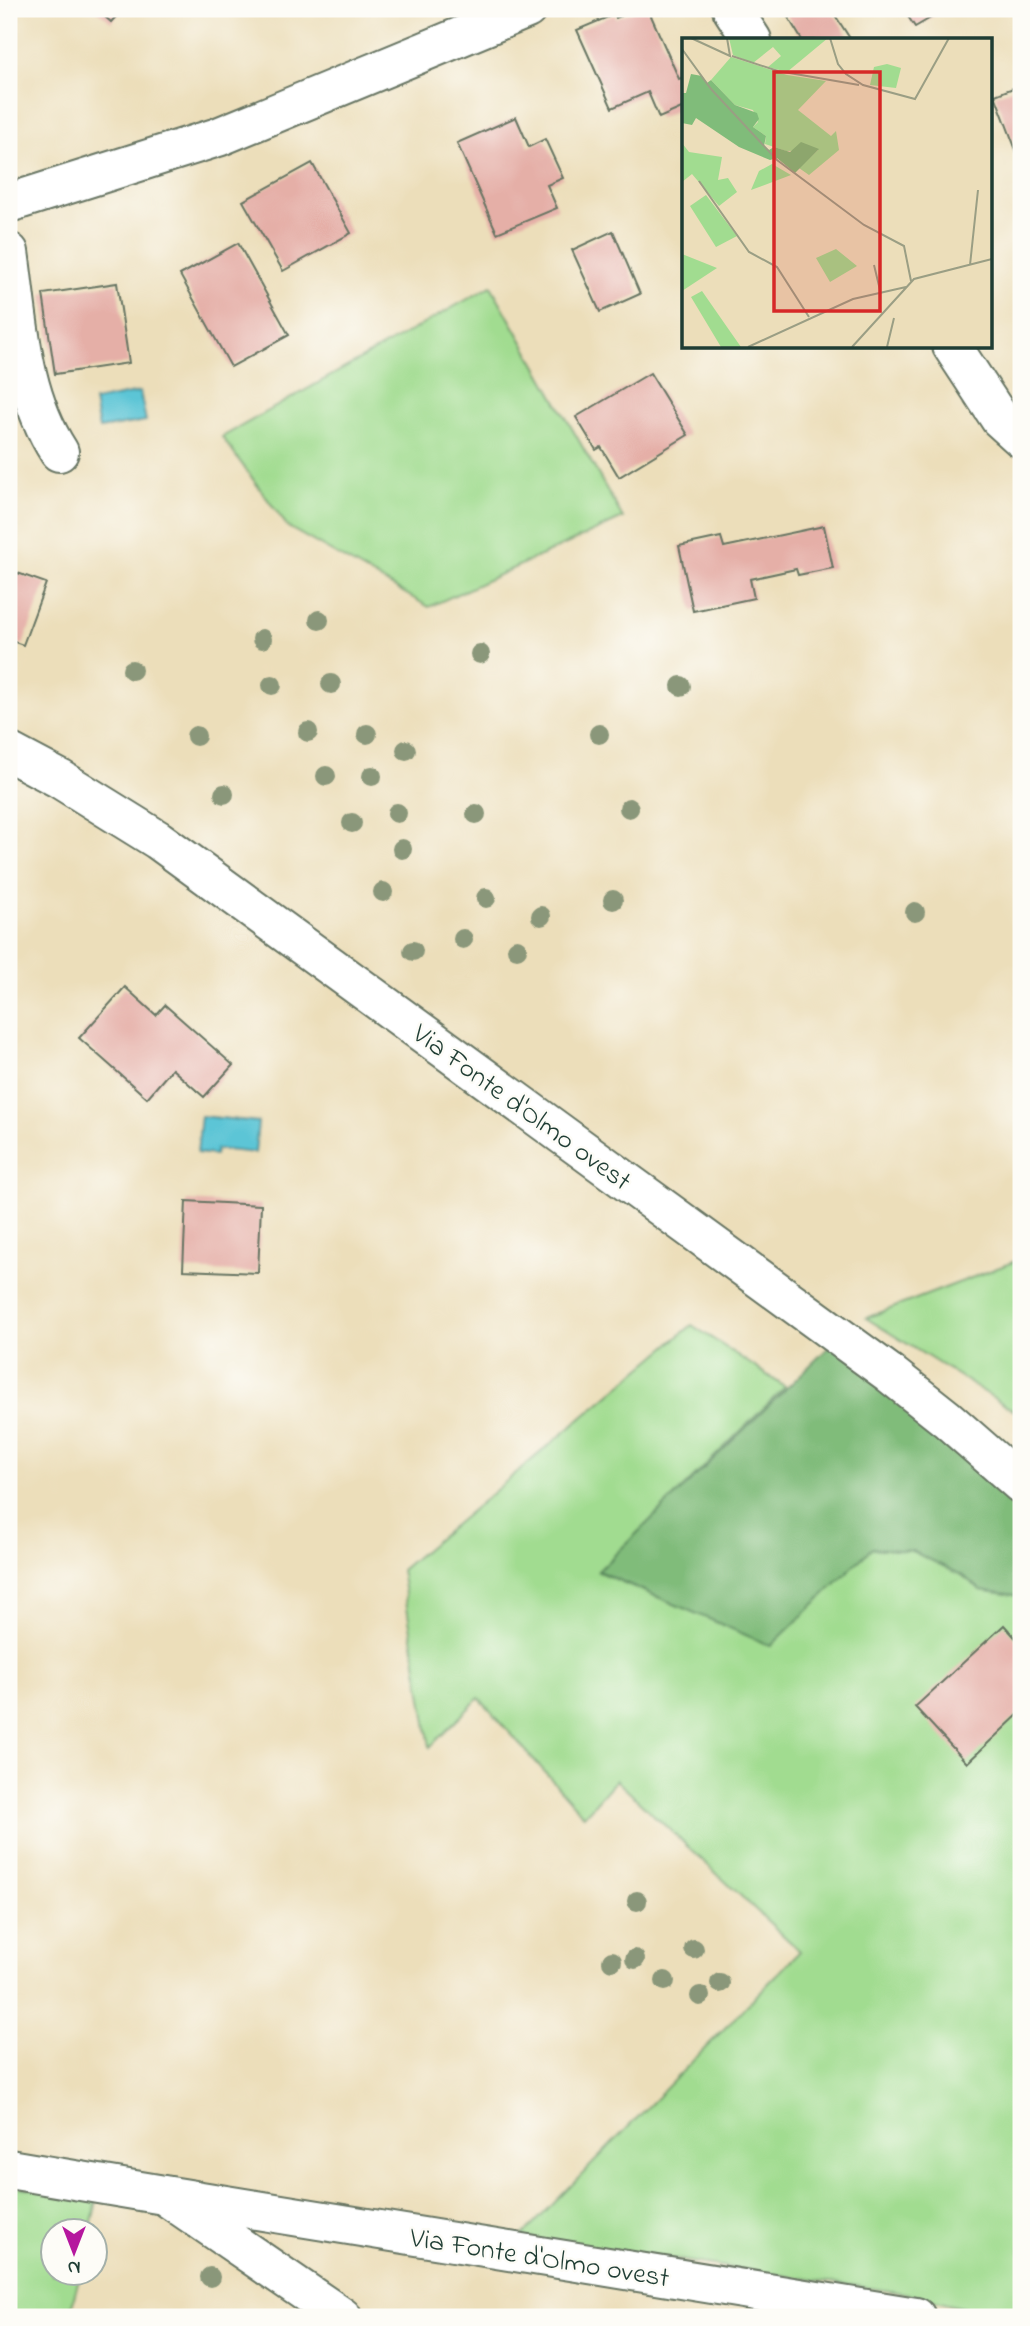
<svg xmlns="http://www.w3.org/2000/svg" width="1030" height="2326" viewBox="0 0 1030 2326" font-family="'Indie Flower',sans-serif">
	<rect width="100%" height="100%" fill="#fdfcf7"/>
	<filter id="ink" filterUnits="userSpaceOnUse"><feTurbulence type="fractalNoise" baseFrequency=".0143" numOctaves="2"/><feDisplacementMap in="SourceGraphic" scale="14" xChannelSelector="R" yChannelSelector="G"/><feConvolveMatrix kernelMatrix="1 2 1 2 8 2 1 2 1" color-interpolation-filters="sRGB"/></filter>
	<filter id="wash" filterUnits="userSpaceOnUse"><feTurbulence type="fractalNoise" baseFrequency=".00686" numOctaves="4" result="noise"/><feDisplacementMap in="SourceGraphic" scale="28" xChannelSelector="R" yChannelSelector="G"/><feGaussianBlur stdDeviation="1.57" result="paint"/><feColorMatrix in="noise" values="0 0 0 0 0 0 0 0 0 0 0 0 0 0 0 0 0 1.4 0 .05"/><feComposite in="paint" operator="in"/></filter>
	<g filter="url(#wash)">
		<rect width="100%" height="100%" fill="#ecdeba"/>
		<!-- green -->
		<path fill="#a1dc90" stroke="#608c62" stroke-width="2" d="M491,286L623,518L429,607L288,527L222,437Z
			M1021,1259V1415L866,1318Z
			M692,1325L785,1387L598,1572L771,1645L871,1548L912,1551L962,1575L981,1590L1021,1596V2317H998L904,2293L521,2237L800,1951L616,1780L584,1816L479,1698L430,1747L401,1570Z
			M9,2186L98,2196L90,2231L52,2232V2274H80L69,2317H9Z"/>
		<!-- forest -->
		<path fill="#80bc7a" stroke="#507c57" stroke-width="2" d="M831,1345L1021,1478V1596L981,1590L962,1575L912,1551L872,1548L771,1646L598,1571Z"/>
		<!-- water -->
		<path fill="#5bc5d6" stroke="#3d8185" stroke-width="2" d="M140,392L146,421L99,429L94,401Z
			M201,1116L258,1122L255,1153L216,1149L215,1155L197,1153Z"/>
		<g id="blocks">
			<!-- building -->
			<path fill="#e5afa7" d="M96,9H123L111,22Z
				M638,9H648L679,79L684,77V107L659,118L648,92L612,108L577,30L615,14L616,18Z
				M783,9H831L851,40H802Z
				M903,9H946L915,27Z
				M1021,85V163L995,95Z
				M516,117L529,147L545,139L563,178L547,185L557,208L497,233L457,143Z
				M312,163L351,233L283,271L243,201Z
				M613,231L640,294L600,312L572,250Z
				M238,243L289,335L231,367L180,275Z
				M117,283L129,363L55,374L43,294Z
				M650,373L688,435L619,477L601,447L596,450L576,417Z
				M824,526L833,568L798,575L796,569L750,579L754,598L693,611L679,546L721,537L724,547Z
				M9,570L46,583L23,645L9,640Z
				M125,987L156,1015L165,1005L233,1065L204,1097L172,1069L147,1098L79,1038Z
				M186,1201L261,1205L258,1273L183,1270Z
				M1004,1625L1021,1644V1712L967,1763L915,1707Z"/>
		</g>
	</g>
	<g filter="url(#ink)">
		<use href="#blocks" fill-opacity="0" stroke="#677563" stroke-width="2"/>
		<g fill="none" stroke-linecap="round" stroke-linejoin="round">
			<!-- street casing -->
			<g stroke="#677563" stroke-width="42">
				<path id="street" d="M732,9L752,40
					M9,203L218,137L527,9
					M9,252C19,321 20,391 59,452
					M952,346L1000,419L1021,438
					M9,752L60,779L158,840L889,1373L947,1419L1021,1484
					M9,2169L164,2195L342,2317
					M164,2195L916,2317"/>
			</g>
			<!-- street -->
			<use href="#street" stroke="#fff" stroke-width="38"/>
		</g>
		<!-- trees -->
		<g fill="#8a977a">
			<circle cx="319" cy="620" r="10"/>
			<circle cx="262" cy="639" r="10"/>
			<circle cx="480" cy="654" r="10"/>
			<circle cx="132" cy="670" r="10"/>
			<circle cx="331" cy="684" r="10"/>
			<circle cx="272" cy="685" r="10"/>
			<circle cx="681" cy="686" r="10"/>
			<circle cx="308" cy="732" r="10"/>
			<circle cx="367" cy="734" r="10"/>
			<circle cx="599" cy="734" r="10"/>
			<circle cx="196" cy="736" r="10"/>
			<circle cx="406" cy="750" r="10"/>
			<circle cx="326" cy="776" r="10"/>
			<circle cx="372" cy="776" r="10"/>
			<circle cx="224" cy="794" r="10"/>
			<circle cx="629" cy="808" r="10"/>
			<circle cx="397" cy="813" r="10"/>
			<circle cx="476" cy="814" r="10"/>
			<circle cx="352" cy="823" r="10"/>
			<circle cx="402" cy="849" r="10"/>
			<circle cx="383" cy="892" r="10"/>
			<circle cx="486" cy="898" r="10"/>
			<circle cx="613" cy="900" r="10"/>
			<circle cx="915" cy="912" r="10"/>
			<circle cx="541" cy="916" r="10"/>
			<circle cx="463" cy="939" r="10"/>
			<circle cx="517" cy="949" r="10"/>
			<circle cx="413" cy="951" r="10"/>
			<circle cx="637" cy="1901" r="10"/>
			<circle cx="694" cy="1949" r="10"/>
			<circle cx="635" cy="1959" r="10"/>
			<circle cx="612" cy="1961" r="10"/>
			<circle cx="665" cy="1981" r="10"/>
			<circle cx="720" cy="1983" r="10"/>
			<circle cx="700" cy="1996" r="10"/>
			<circle cx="210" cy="2277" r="10"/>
		</g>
	</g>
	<g text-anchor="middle" stroke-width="5" stroke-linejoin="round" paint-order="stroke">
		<!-- street labels -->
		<g font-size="28" fill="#1f3d34" stroke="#fdfcf7">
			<text transform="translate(523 1106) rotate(36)" y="10">Via Fonte d'Olmo ovest</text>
			<text transform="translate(540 2256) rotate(9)" y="10">Via Fonte d'Olmo ovest</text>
		</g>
	</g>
	<!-- overview -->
	<g transform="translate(682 38)">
		<rect width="310" height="310" fill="#ecdeba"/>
		<path d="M47,0H146L105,34L86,29L99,18L91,9L71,25L51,17ZM49,19L105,37L144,43L116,72L149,98L154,93L157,112L127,137L117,130L136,112L104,113L83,106L84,98L71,89L76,84L71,72L53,67L29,42ZM205,26L219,30L214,50L188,47L192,29ZM0,105L7,114L40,119L36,142L46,140L55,154L37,168L10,136L0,144ZM90,126L109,137L69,152L77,133ZM24,157L55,198L34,209L8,168ZM154,211L175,228L148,244L134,220ZM0,216L35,230L0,253ZM20,253L45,289L59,309H39L9,259Z" fill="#a1dc90"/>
		<path d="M9,36L20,38L25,45L29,42L53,67L75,75L77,81L71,89L84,98L82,108L87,112L92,109L108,114L119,104L137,111L113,135L95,120L88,122L57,109L14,80L10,87L0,85V55H4Z" fill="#80bc7a"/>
		<path fill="none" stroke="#9a9e84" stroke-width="2" d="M9,0L48,18L45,0M148,0L156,26L164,36L181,47L233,61L267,0M0,11L29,51L95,122L182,187L222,208L229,243M50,18L96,33L177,47M17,143L67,214L95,229L127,279M192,227L198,252M288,227L296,152M66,309L171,261L224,249M170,309L232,241L310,221M205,309L212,280"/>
		<path fill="#d62828" fill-opacity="0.15" stroke="#d62828" stroke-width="3.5" d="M92,34H198V273H92Z"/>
		<rect width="310" height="310" fill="none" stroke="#1f3d34" stroke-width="3.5"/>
	</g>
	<!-- margin -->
	<rect width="1030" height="2326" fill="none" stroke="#fdfcf7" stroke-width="35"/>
	<!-- north arrow -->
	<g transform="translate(74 2252) rotate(180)"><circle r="33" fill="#fdfcf7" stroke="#a4b0a9" stroke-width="2"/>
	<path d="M0-5L12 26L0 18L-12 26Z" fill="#b5179e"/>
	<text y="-10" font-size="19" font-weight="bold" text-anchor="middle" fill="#1f3d34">N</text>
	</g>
</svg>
